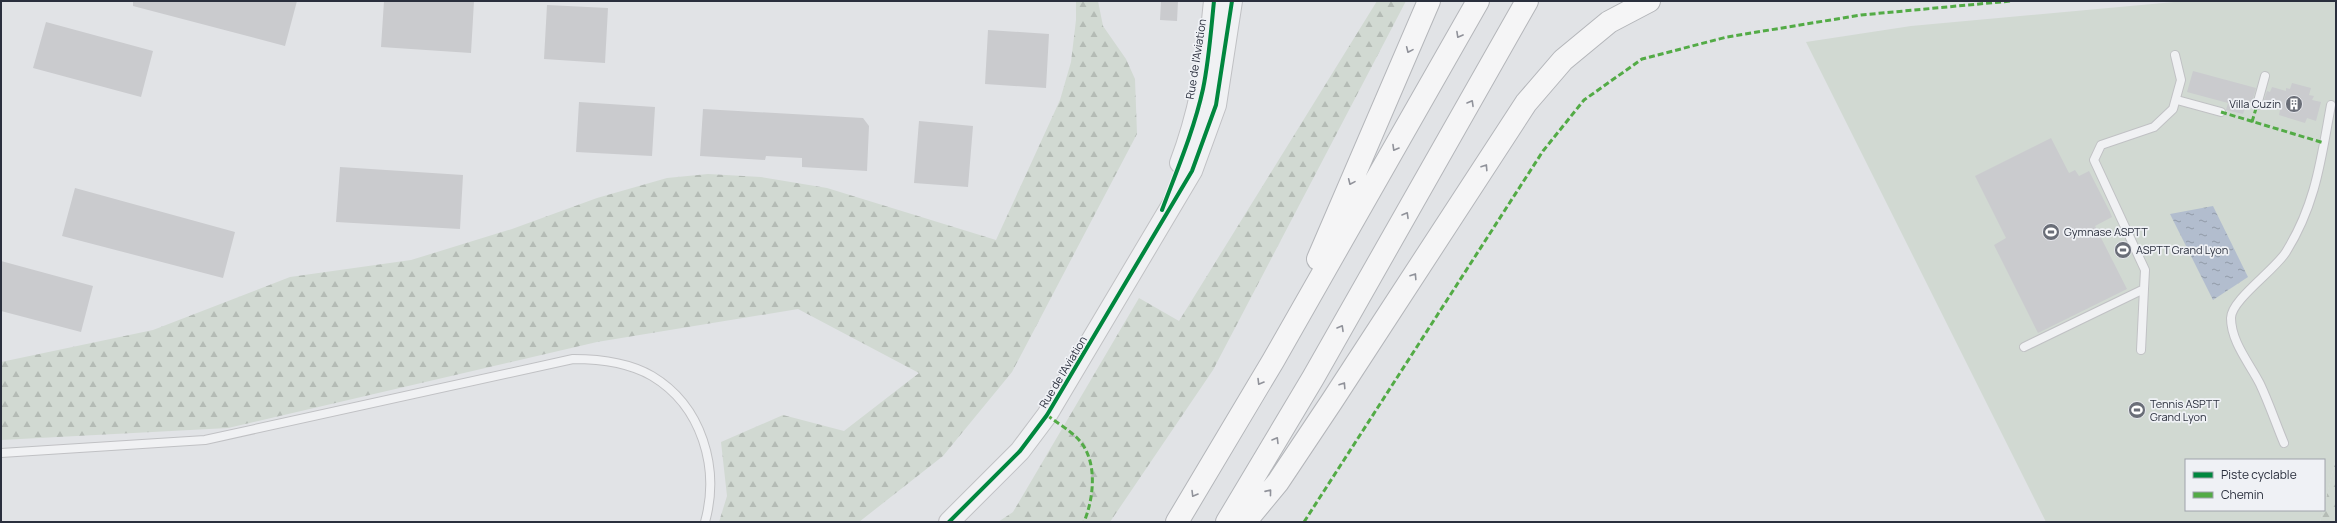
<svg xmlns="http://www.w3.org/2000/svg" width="2337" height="523" viewBox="0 0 2337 523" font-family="Manrope,sans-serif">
	<defs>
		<pattern id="forest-firs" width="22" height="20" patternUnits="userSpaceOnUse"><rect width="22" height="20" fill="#d1d9d2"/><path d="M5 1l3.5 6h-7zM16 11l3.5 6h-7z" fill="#b4bbb5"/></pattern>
		<pattern id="water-ripples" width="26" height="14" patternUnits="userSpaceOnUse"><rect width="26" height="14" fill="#b2bdce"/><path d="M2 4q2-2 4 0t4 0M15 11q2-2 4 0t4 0" fill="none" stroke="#919aa8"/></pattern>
	</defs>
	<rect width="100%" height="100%" fill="#e1e3e6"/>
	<!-- forest -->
	<path fill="url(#forest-firs)" d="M1076,1H1098L1103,26L1126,59L1135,79L1137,134L1012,372L943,456L859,522H719L727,496L721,442L783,415L844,431L919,373L798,309L597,342L228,428L1,440V362L153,330L290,277L411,260L512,229L597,198L667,178L708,174L761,177L827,188L996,240L1060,100L1071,62L1076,20Z
		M1377,1H1406L1213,370L1110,522H998L1013,512L1139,298L1179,321Z
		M2336,458V522H2320Z"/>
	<!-- pitch -->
	<path fill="#d1d9d2" d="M2185,1H2336V458L2324,507V460H2186V510H2323L2320,522H2046L1806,42L1911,26Z"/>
	<!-- water -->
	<path fill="url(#water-ripples)" d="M2213,206L2248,277L2213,300L2170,214Z"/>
	<!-- building -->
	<path fill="#cacbce" d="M133,1H297L285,46L133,6Z
		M384,1H474L471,53L381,47Z
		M1161,1H1178L1177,21L1160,20Z
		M547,5L608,8L605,63L544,59Z
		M46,22L153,51L141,97L33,68Z
		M988,30L1049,34L1046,88L985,84Z
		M2193,71L2256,88L2252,103L2247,102L2243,114L2226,110L2228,103L2187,92Z
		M2292,83L2311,88L2309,95L2314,96L2312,100L2321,102L2316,121L2307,118L2305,123L2279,115L2280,110L2262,106L2267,91L2270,92L2272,87L2286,91V88L2290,89Z
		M579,102L655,107L652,156L576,152Z
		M703,109L863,118L869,126L867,171L802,167V158L766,156L765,160L700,156Z
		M919,121L973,126L968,187L914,183Z
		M2051,138L2069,173L2075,170L2079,176L2089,171L2110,212L2112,217L2095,226L2127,289L2038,333L1994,245L2006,238L1975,176Z
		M340,167L463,175L460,229L336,222Z
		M75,188L235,232L223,278L62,236Z
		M1,261L93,286L81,332L1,311Z"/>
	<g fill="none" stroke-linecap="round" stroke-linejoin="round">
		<!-- service casing -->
		<g stroke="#c0c1c4" stroke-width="10">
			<path id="service" d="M2177,100L2221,112
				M2257,105L2265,76
				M2024,347L2144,289L2145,270L2094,160L2101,145L2154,127L2173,109L2181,80L2175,55
				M2141,350L2144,289
				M2284,443C2276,424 2269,403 2260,384C2250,364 2231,342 2231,318C2231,300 2275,270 2286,252C2316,204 2321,159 2331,105
				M1,453L205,440L573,359C600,359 628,362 652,376C702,406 720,468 705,522"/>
		</g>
		<!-- tertiary casing -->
		<g stroke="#c0c1c4" stroke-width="22">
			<path id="tertiary" d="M1180,163C1200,111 1209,57 1214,1
				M949,522L1020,451L1047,415L1192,171L1216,105L1232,1"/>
		</g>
		<!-- motorway casing -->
		<g stroke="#b4b6ba" stroke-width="24">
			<path id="motorway" d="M1318,259L1429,1
				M1177,522L1273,361L1478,1
				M1227,522L1313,378L1527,1
				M1245,522L1278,482L1332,401L1526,103L1563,60L1609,22L1649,1"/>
		</g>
		<!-- service -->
		<use href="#service" stroke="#f0f1f3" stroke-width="8"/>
		<!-- tertiary -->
		<use href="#tertiary" stroke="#f0f1f3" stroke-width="20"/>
		<!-- motorway -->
		<use href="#motorway" stroke="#f5f5f6" stroke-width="22"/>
		<!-- quiet -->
		<path stroke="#53ab46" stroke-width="3" stroke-dasharray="6 3" stroke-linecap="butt" d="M2221,112L2324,143
			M2252,122L2257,105
			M1047,415C1057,423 1070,430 1079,440C1098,461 1094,498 1084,522
			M1304,522L1543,151L1584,100L1642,59L1727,37L1861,15L2011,1"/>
		<!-- cycleway casing -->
		<g stroke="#eff1f5" stroke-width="6">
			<path id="cycleway" d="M1162,210C1177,170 1194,130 1203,89C1209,60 1211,30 1214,1
				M949,522L1020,451L1047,415L1192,171L1216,105L1232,1"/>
		</g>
		<!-- cycleway -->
		<use href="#cycleway" stroke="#00873e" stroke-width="4"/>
	</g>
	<!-- one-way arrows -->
	<defs><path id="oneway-chevron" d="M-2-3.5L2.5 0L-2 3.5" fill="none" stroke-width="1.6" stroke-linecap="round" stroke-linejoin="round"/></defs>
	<g stroke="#90929a">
		<use href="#oneway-chevron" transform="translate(1459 35) rotate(119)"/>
		<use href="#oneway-chevron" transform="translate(1409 50) rotate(114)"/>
		<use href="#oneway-chevron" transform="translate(1471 103) rotate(-60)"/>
		<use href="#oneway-chevron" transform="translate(1395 148) rotate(120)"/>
		<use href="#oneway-chevron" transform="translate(1485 167) rotate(-57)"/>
		<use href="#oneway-chevron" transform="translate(1351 182) rotate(114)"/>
		<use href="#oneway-chevron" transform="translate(1406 215) rotate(-60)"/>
		<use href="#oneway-chevron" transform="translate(1414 276) rotate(-57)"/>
		<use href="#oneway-chevron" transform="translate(1341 328) rotate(-60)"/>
		<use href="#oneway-chevron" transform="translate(1260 382) rotate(121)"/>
		<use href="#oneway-chevron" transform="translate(1343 385) rotate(-57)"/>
		<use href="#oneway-chevron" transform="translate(1276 440) rotate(-59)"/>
		<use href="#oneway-chevron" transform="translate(1269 492) rotate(-51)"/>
		<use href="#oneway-chevron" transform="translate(1194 494) rotate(121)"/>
	</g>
	<!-- icons -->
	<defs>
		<g id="building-disc" transform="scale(0.9)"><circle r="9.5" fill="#6a6e78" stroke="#eff1f5"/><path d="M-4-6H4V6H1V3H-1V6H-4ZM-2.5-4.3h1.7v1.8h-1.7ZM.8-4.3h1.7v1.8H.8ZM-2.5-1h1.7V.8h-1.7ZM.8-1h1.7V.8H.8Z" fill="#fff"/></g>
		<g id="stadium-disc" transform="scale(0.9)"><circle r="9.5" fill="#6a6e78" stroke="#eff1f5"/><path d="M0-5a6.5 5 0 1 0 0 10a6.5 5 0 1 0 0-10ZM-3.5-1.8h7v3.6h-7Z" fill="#fff"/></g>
	</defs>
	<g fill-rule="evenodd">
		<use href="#building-disc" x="2294" y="104"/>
		<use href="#stadium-disc" x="2051" y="232"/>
		<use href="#stadium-disc" x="2123" y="250"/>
		<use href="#stadium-disc" x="2137" y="410"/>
	</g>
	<g text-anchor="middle" stroke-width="3.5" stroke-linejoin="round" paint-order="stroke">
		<!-- street labels -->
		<g font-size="11" fill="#2a2f3d" stroke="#eff1f5">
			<text transform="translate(1196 59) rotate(-81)" y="4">Rue de l'Aviation</text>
			<text transform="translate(1063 372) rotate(-59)" y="4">Rue de l'Aviation</text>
		</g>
		<!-- poi labels -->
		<g font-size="11" fill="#2a2f3d" stroke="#eff1f5" text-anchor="start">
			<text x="2281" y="108" text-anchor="end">Villa Cuzin</text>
			<text x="2064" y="236">Gymnase ASPTT</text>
			<text x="2136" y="254">ASPTT Grand Lyon</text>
			<text x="2150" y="408">Tennis ASPTT<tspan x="2150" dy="13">Grand Lyon</tspan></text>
		</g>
	</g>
	<!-- border -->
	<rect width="2337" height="523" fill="none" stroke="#2a2f3d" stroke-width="4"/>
	<!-- legend -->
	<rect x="2185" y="459" width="140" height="52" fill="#eff1f5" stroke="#a0a3ab"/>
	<rect x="2193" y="472" width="20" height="6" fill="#00873e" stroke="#a0a3ab"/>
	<text x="2221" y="479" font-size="12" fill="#2a2f3d">Piste cyclable</text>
	<rect x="2193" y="492" width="20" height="6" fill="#53ab46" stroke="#a0a3ab"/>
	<text x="2221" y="499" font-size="12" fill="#2a2f3d">Chemin</text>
</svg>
